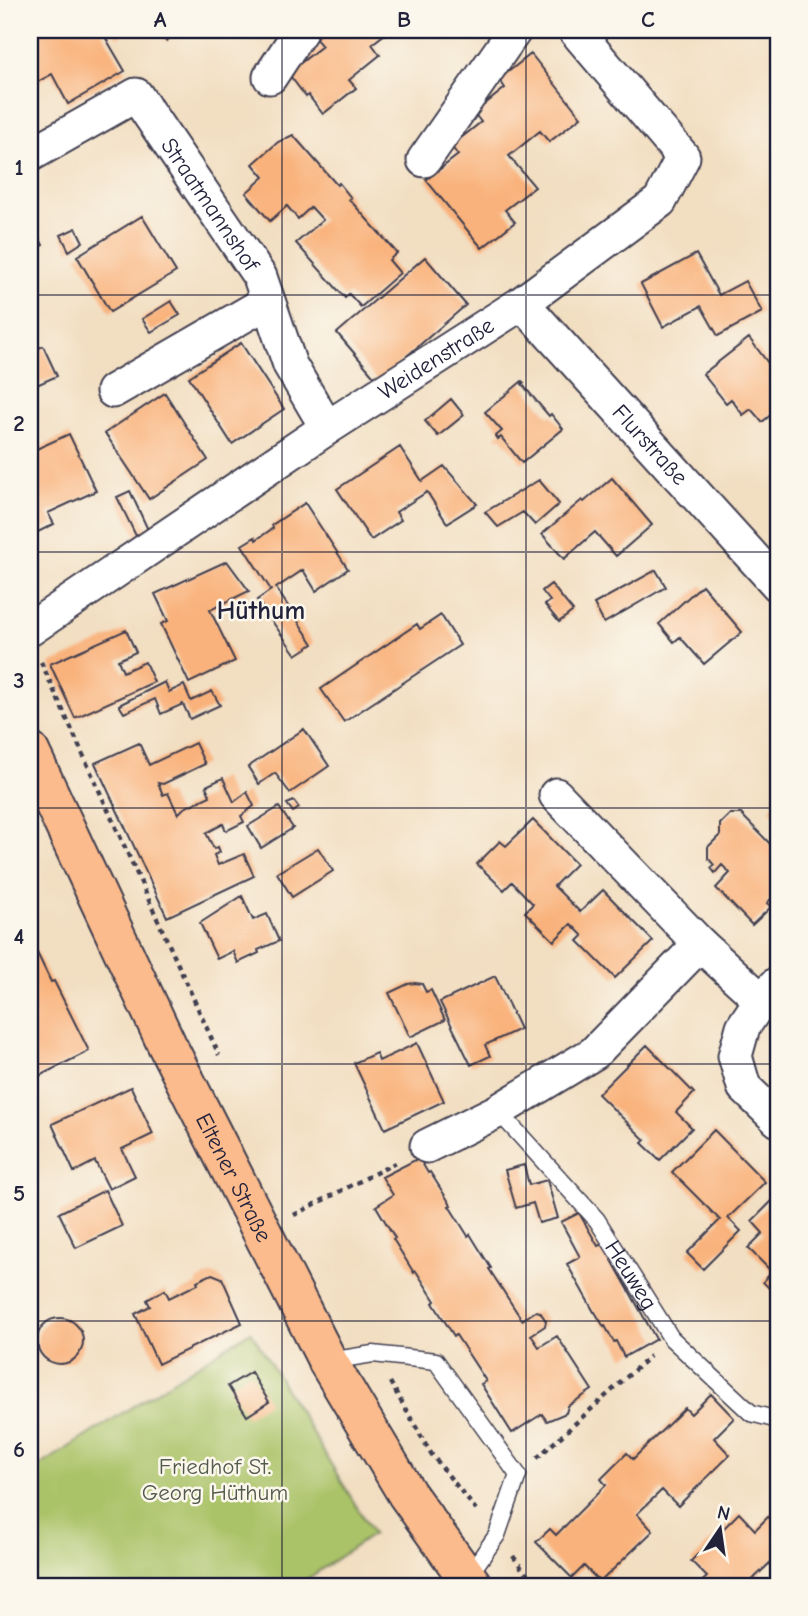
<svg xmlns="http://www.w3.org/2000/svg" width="808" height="1616" viewBox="0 0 808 1616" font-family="'Comic Neue',sans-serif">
	<rect width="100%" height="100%" fill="#fbf7ec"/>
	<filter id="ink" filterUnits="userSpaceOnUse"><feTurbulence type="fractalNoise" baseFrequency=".0143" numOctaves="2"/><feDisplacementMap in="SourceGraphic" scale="14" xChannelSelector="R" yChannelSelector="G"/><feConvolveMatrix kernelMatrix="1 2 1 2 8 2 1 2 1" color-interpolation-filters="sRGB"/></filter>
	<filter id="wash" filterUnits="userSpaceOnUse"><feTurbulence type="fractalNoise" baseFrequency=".00686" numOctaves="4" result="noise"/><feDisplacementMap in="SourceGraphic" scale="28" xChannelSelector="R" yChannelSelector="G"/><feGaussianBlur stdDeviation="1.57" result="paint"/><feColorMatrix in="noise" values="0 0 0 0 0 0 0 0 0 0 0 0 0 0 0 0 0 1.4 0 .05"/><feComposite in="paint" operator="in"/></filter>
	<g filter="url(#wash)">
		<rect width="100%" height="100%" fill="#f2dec1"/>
		<!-- green -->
		<path fill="#aac368" stroke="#667252" stroke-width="2" d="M251,1331L373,1534L297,1586H30V1472Z"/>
		<g id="blocks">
			<!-- building -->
			<path fill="#f9b27c" d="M44,30H101L125,71L68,104L52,74L32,85L30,82V38Z
				M112,30H128L118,37Z
				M157,30H180L166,41Z
				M323,30H390L372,44L380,55L349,80L356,88L323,114L308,95L306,97L288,73L322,46L314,37Z
				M531,54L581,117L549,142L540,131L509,156L535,187L505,210L515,222L482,248L426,180L458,155L451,146L481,122L474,113L505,88L499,79Z
				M293,135L337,185L339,183L351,198L349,199L397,253L389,260L400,273L361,307L349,294L345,298L296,243L323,220L311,207L298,219L287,206L270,221L246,193L264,177L253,164L278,142Z
				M142,216L176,272L110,312L77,256Z
				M30,220L43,245L30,252Z
				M76,228L83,242L69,251L61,235Z
				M696,254L719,295L745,281L762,312L718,336L701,306L663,327L641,284Z
				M425,257L466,305L378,381L337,333Z
				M171,301L180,315L151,332L142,319Z
				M749,338L778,376V409L762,422L751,409L743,415L731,399L726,403L703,374Z
				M241,343L284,409L232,444L189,377Z
				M43,346L57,376L30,388V352Z
				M522,381L524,383L522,384L549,416L551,414L563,429L522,463L501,437L498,439L496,436L502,431L485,412Z
				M165,393L208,460L149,499L105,433Z
				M451,399L464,415L438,436L425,421Z
				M69,434L96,491L48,513L54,524L30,536V452Z
				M400,447L422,481L444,466L477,504L447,523L427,492L396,512L401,520L371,540L337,489Z
				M612,478L652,525L616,556L595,532L564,559L542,534L582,500L584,502Z
				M539,480L559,504L535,525L523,512L498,527L485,512Z
				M130,491L149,532L138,540L117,497Z
				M305,503L348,569L316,591L303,570L276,588L313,644L296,655L257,600L271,590L242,545L255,537L256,540L273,528L272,525Z
				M227,561L249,591L210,610L235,661L189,683L161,624L168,621L155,594Z
				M656,570L666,587L604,623L594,604Z
				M551,584L573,611L559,622L545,605L550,601L542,591Z
				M702,585L742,632L704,664L680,637L674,642L659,624Z
				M441,615L460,645L344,722L321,689L417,624L420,629Z
				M126,630L136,652L118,660L123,672L145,662L154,682L75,718L50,664Z
				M165,682L169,692L184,685L191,701L212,691L220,705L190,719L183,704L161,714L155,699L124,713L119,705Z
				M304,729L329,766L290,793L275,773L259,784L248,767Z
				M139,743L149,765L195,743L205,764L163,784L158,783L163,795L168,793L178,814L184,808L210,796L206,786L223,778L234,802L247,792L254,806L241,816L244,822L226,831L223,824L206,833L214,849L218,847L220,852L214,855L218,865L244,854L254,876L167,917L95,763Z
				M294,801L299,808L293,812L287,804Z
				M778,801V818L770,809Z
				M279,807L293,828L261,848L248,826Z
				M730,814H741L778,852V892L767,903L771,907L752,925L716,888L730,873L722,865L715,873L711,868L714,865L708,858V847L720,835V824Z
				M533,820L576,864L554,886L580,912L603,890L653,941L615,978L578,941L583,936L571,924L554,941L525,912L533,904L512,882L504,890L477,864L500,841L506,846Z
				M318,848L333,871L292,897L277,873Z
				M242,896L253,920L267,914L279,941L258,950L259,953L238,963L233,951L217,959L200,923Z
				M30,938L51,982L54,981L89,1051L31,1080L30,1077Z
				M495,976L520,1029L485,1045L490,1056L471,1065L440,1002Z
				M415,983L422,984L426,992L431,990L445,1020L410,1037L389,993L408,984Z
				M417,1043L444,1101L385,1129L354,1063L376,1053L379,1061Z
				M647,1045L694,1093L676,1112L692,1128L660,1160L642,1143L645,1140L598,1094Z
				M131,1087L153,1134L122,1149L135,1176L109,1189L95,1161L74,1172L52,1124Z
				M30,1109L38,1126L30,1131Z
				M714,1130L765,1182L728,1218L741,1231L703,1269L687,1253L720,1220L672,1172Z
				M419,1158L428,1173L430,1172L451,1205L449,1206L468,1236L470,1234L491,1268L489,1269L522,1320L536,1311L540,1312L546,1321L545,1326L531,1335L539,1347L557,1336L592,1390L568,1406L566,1413L547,1421L542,1414L512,1433L481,1384L486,1381L456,1335L454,1336L433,1303L435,1301L416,1271L414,1273L393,1239L395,1238L376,1206L393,1195L382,1177Z
				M524,1165L529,1185L547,1180L558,1218L539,1223L533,1203L516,1208L505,1170Z
				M105,1190L122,1226L76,1248L59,1213Z
				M776,1197L778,1199V1297L763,1282L772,1272L748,1248L763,1233L752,1221Z
				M579,1213L598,1246L603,1244L656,1339L624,1357L616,1341L614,1342L605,1326L604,1327L595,1312H594L567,1264L580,1257L561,1222Z
				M212,1274L222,1278L242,1323L158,1364L135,1314L150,1306L147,1300L165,1290L169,1298L198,1284L197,1281Z
				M37 1341a23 23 0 1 1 46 0a23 23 0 1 1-46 0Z
				M251,1372L269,1402L247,1416L228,1386Z
				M711,1394L734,1418L714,1438L730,1455L678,1506L662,1490L637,1514L653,1531L600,1582L584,1566L572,1578L536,1542L550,1529L556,1535L606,1485L601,1479L627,1453L633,1459L685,1408L691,1414Z
				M778,1507V1555L746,1586H697L707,1577L691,1561L739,1513L755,1530Z"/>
		</g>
	</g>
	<g filter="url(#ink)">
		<use href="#blocks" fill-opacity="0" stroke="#413e4f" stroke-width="2"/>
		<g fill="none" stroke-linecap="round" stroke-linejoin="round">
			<!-- service casing -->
			<g stroke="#413e4f" stroke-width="19">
				<g id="service">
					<path id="s1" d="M498,1111L597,1220L671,1338L751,1413L778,1420"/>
					<path d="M329,1361L373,1354L436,1361L518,1475L497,1535L467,1578"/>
				</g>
			</g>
			<!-- minor casing -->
			<g stroke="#413e4f" stroke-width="37">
				<g id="minor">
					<path d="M270,77L301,30"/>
					<path id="s2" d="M30,155L136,95L260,277L290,365L327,428"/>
					<path d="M424,160L515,30"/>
					<path id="s3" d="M522,303L778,585"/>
					<path d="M113,391L267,302"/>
					<path id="s4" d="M30,629L327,428L522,303L660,201L683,157L575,30"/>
					<path d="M556,795L700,944L761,1000"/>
					<path d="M778,983L761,1000L743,1027L735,1056L744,1087L778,1120"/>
					<path d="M427,1146L498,1111L594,1053L700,944"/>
				</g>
			</g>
			<!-- primary casing -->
			<g stroke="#413e4f" stroke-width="42">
				<g id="primary">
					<path id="s5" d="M30,752L167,1045L328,1362L407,1494L473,1586"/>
				</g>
			</g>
			<!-- path -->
			<path stroke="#413e4f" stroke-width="4.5" stroke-dasharray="5 5" stroke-linecap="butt" d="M41,662L219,1055
				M294,1215L395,1163
				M390,1382L432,1455L477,1511
				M537,1458L650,1356
				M513,1556L535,1586"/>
			<!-- service -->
			<use href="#service" stroke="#fff" stroke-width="16"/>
			<!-- minor -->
			<use href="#minor" stroke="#fff" stroke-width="33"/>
			<!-- primary -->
			<use href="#primary" stroke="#fbbb8c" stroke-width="38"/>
		</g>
	</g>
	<!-- grid -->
	<path fill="none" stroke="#22223b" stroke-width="2" stroke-opacity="0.55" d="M282,30V1586M526,30V1586M30,295H778M30,552H778M30,808H778M30,1064H778M30,1321H778"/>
	<g text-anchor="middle" stroke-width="5" stroke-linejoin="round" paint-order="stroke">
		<!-- street labels -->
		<g font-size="23" fill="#22223b" stroke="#fbf7ec">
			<text dy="8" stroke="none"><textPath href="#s2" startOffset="254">Straatmannshof</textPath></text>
			<text dy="8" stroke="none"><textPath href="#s4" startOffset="488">Weidenstraße</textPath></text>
			<text dy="8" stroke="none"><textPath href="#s3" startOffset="191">Flurstraße</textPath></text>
			<text dy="8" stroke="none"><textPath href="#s5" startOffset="472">Eltener Straße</textPath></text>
			<text dy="8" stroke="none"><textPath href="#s1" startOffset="212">Heuweg</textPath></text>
		</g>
		<!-- park labels -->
		<g font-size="23" fill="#525a4b" stroke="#fbf7ec">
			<text x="215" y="1474">Friedhof St.<tspan x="215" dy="26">Georg Hüthum</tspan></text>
		</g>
		<!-- quarter labels -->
		<g font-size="26" font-weight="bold" fill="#22223b" stroke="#fbf7ec">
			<text x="261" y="619">Hüthum</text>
		</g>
	</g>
	<!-- margin -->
	<rect width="808" height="1616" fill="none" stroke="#fbf7ec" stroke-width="77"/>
	<!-- north arrow -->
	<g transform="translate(720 1529) rotate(13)" stroke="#fbf7ec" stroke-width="5" paint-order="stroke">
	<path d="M0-5L12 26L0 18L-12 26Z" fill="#22223b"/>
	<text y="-10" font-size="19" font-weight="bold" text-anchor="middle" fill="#22223b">N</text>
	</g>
	<rect x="38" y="38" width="732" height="1540" fill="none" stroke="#22223b" stroke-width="2.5"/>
	<g font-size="23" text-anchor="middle" font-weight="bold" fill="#22223b">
		<text x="160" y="27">A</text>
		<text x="404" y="27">B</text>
		<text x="648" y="27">C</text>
		<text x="19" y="175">1</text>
		<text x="19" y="431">2</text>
		<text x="19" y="688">3</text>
		<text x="19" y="944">4</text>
		<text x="19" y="1201">5</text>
		<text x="19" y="1457">6</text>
	</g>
</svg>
